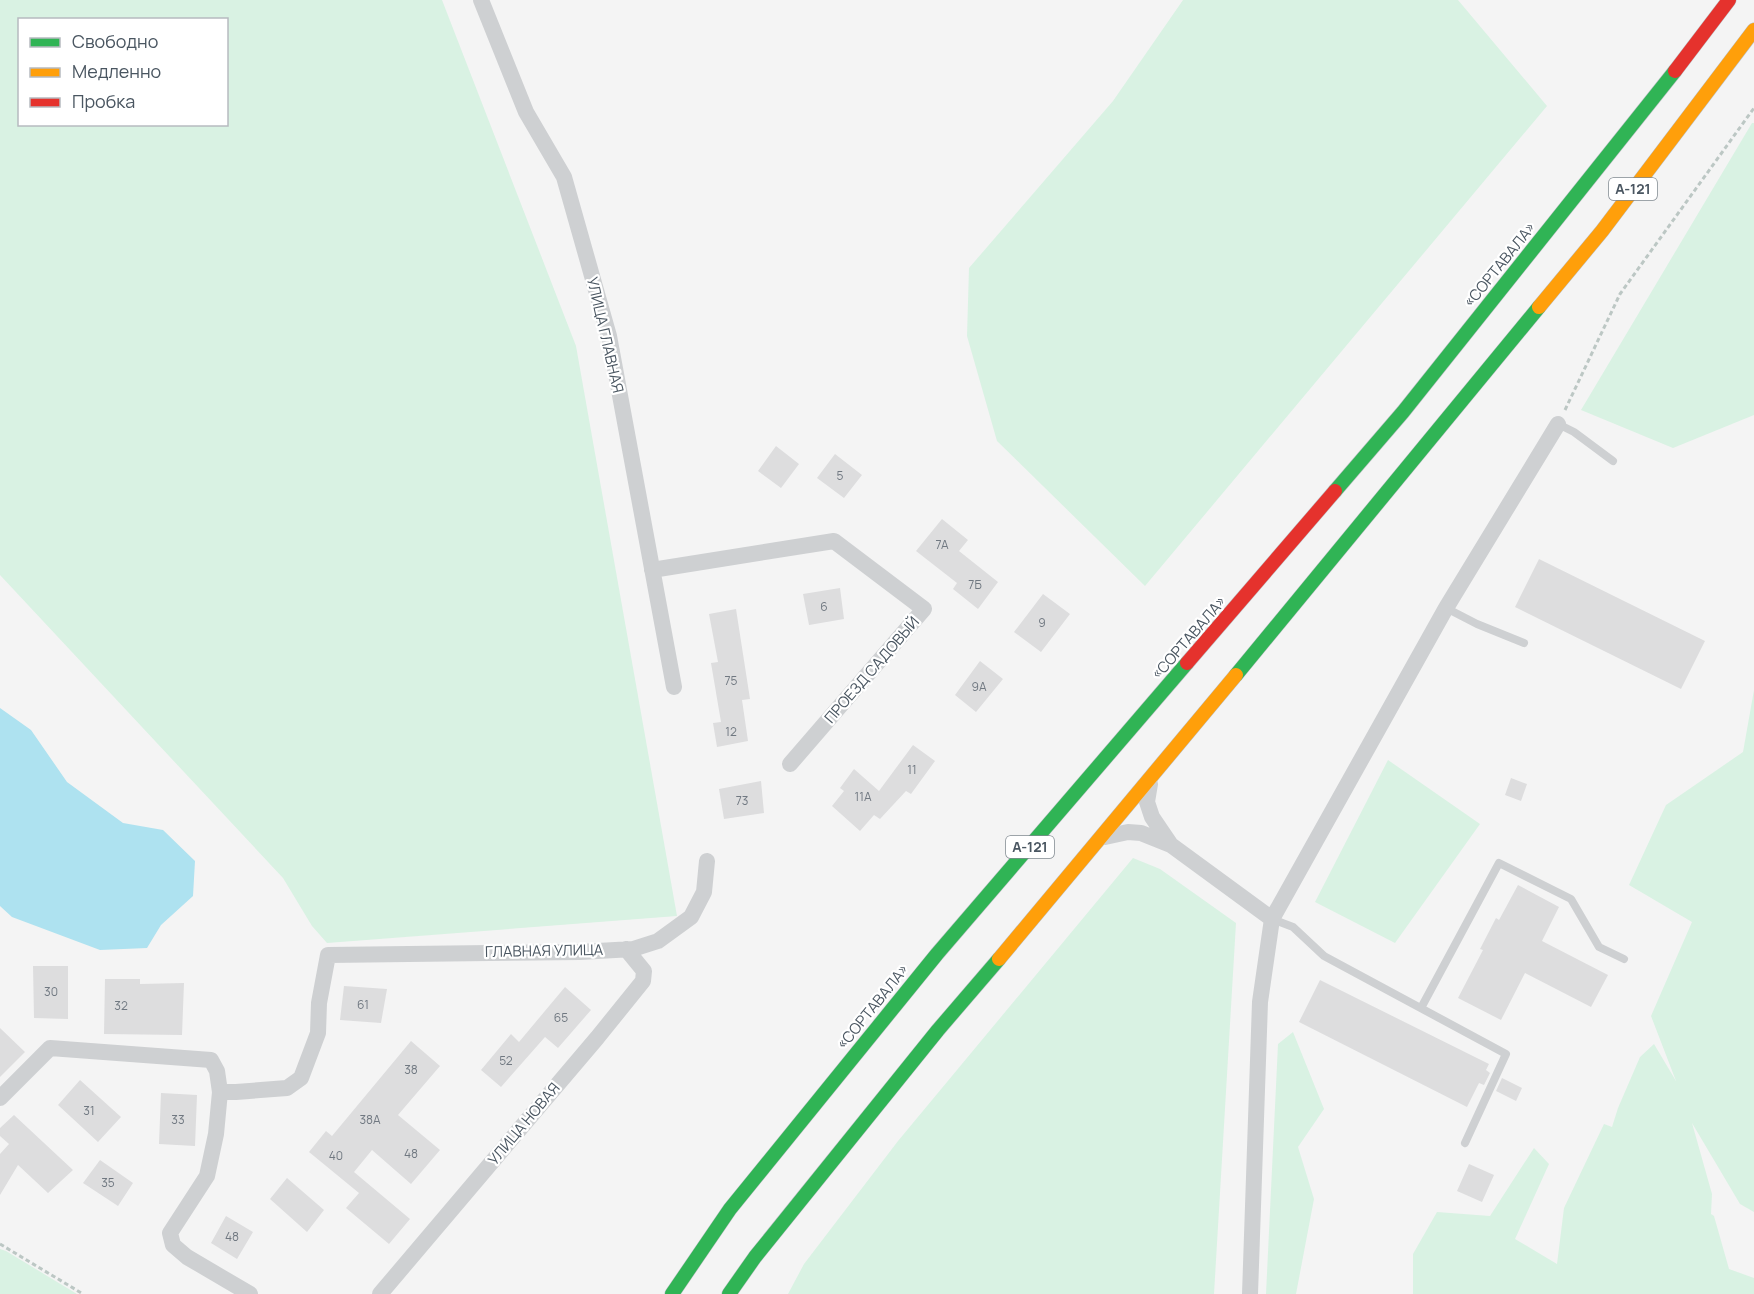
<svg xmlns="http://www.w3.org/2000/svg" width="1754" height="1294" viewBox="0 0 1754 1294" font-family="Manrope,sans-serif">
	<rect width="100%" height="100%" fill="#f4f4f4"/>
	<!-- green -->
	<path fill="#d9f2e3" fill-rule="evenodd" d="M0,0H442L576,346L677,916L327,943L312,926L283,878L0,575ZM20,20H226V124H20Z
		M1183,0H1458L1547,106L1145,586L997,441L967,336L969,268L1113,101Z
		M1752,123H1754V415L1673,448L1581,410Z
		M1754,690V1212L1740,1204L1692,1123L1712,1194L1711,1214L1714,1216L1729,1269L1754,1278V1294H1413V1254L1437,1212L1490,1216L1534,1148L1549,1164L1515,1239L1557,1264L1564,1208L1604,1124L1612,1127L1618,1108L1640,1057L1654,1044L1676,1081L1651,1016L1692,922L1629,885L1666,805L1743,752Z
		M1388,760L1480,824L1395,943L1315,902Z
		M1133,858L1160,869L1236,923L1214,1294H788L804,1264L898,1141Z
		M1293,1032L1324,1109L1298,1147L1314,1199L1296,1294H1266L1278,1044Z
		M0,1249L6,1251L77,1294H0Z"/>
	<!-- water -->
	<path fill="#aee2f0" d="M0,708L31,730L67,782L123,823L163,830L195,861L193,896L161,925L147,948L100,950L12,917L0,906Z"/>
	<!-- building -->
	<path fill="#ddddde" d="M776,446L799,464L781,488L758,471Z
		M835,454L862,475L844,498L817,478Z
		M942,519L968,540L959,551L998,582L978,609L953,589L957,583L916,551Z
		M1539,559L1705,641L1681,689L1515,607Z
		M840,588L844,619L809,625L803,594Z
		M1043,594L1070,614L1041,652L1014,632Z
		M736,609L750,699L742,700L748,741L717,747L713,723L721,722L711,663L718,662L709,614Z
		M980,661L1003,679L976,712L955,695Z
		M913,745L935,761L911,794L906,791L880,819L874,815L860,831L832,806L844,791L840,788L854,769L879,791Z
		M1511,778L1527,784L1521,801L1505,795Z
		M761,781L764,813L724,819L719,789Z
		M1518,885L1559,907L1542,941L1608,975L1591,1007L1525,973L1501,1020L1458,998L1483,950L1480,949L1496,918L1499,920Z
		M33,966H68V1019L34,1018Z
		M105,979H140V984L184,983L182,1035L104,1034Z
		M1320,980L1489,1064L1486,1070L1490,1073L1484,1085L1479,1083L1467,1107L1299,1022Z
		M344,986L387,989L381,1023L340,1020Z
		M565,987L591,1010L558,1048L545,1037L501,1087L481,1070L511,1034L519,1042Z
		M0,1028L25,1052L0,1077Z
		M411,1041L440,1066L398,1115L440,1150L411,1184L372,1150L354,1172L410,1219L389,1244L346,1208L359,1193L309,1152L326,1131L332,1136Z
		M1502,1078L1522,1088L1516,1101L1496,1091Z
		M80,1080L121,1117L98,1142L58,1105Z
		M161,1093L197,1095L195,1146L159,1144Z
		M14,1115L73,1170L48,1193L18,1165L0,1195V1154L9,1144L0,1136V1128Z
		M100,1160L133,1183L118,1206L83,1183Z
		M1469,1164L1494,1175L1482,1202L1457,1191Z
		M287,1178L324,1210L307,1232L270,1199Z
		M226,1216L253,1232L237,1259L211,1243Z"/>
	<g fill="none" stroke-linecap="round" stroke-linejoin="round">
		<!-- fast casing -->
		<g stroke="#b9bec3" stroke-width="15">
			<path id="fast" d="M1335,491L1403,412L1675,71
				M1236,675L1539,307
				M672,1294L730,1209L937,954L1187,663
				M729,1294L755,1257L938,1030L999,959"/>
		</g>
		<!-- slow casing -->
		<g stroke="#b9bec3" stroke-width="15">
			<path id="slow" d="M1539,307L1602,231L1754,30
				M999,959L1236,675"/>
		</g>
		<!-- jam casing -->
		<g stroke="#b9bec3" stroke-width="15">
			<path id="jam" d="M1675,71L1729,0
				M1187,663L1335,491"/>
		</g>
		<!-- path -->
		<path stroke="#bcc7c4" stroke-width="3" stroke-dasharray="4.5 3" stroke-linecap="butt" d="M1565,410L1620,294L1754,108
			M0,1244L83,1294"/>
		<!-- lane -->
		<path stroke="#ced0d2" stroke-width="8" d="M1558,424L1574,432L1613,461
			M1446,608L1477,624L1524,643
			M1272,919L1293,927L1324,956L1506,1054L1465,1143
			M1421,1008L1499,863L1571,899L1599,947L1624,959"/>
		<!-- street -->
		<path stroke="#ced0d2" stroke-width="16" d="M481,0L526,112L564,177L609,336L674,687
			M652,570L834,541L924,609L790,764
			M1150,784L1147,802L1152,817L1171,845
			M1105,837L1128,832L1141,833L1171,845L1272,919
			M0,1098L50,1048L211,1060L217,1071L220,1092
			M250,1294L187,1257L173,1245L170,1233L207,1176L216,1134L220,1092H236L287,1088L301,1078L318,1033L319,1003L328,955L580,952L633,949L658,941L691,917L704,892L707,861
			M380,1294L597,1038L643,981L644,971L626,949
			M1250,1294L1260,1002L1272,919L1446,608L1558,424"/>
		<!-- fast -->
		<use href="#fast" stroke="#30b455" stroke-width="14"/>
		<!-- slow -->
		<use href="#slow" stroke="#ff9f0a" stroke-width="14"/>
		<!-- jam -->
		<use href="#jam" stroke="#e5322d" stroke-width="14"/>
	</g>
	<g text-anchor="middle" stroke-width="4.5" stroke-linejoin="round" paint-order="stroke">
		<!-- number labels -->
		<g font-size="12" fill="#707881">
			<text x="840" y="480">5</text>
			<text x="942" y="549">7А</text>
			<text x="975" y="589">7Б</text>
			<text x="824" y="611">6</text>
			<text x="1042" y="627">9</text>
			<text x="731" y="685">75</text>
			<text x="979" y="691">9А</text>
			<text x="731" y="736">12</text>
			<text x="912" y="774">11</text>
			<text x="863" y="801">11А</text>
			<text x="742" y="805">73</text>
			<text x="51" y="996">30</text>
			<text x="363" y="1009">61</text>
			<text x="121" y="1010">32</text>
			<text x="561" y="1022">65</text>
			<text x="506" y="1065">52</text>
			<text x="411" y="1074">38</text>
			<text x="89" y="1115">31</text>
			<text x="178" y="1124">33</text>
			<text x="370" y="1124">38А</text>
			<text x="411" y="1158">48</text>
			<text x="336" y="1160">40</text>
			<text x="108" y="1187">35</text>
			<text x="232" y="1241">48</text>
		</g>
		<!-- shield labels -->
		<g fill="#fff" stroke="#808990" stroke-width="1.5">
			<rect x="1609" y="178" width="48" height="22" rx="4.5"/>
			<rect x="1006" y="836" width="48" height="22" rx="4.5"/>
		</g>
		<g font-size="14" font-weight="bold" fill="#4a5661">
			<text x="1633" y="194">А-121</text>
			<text x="1030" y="852">А-121</text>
		</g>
		<!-- street labels -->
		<g font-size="15" fill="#4a5661" stroke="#fff">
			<text transform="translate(1500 265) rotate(-51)" y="5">«СОРТАВАЛА»</text>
			<text transform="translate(605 335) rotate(77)" y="5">УЛИЦА ГЛАВНАЯ</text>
			<text transform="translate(1189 638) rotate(-49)" y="5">«СОРТАВАЛА»</text>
			<text transform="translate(872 670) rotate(-49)" y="5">ПРОЕЗД САДОВЫЙ</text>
			<text transform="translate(544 951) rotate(-1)" y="5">ГЛАВНАЯ УЛИЦА</text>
			<text transform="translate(873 1007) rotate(-51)" y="5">«СОРТАВАЛА»</text>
			<text transform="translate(524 1124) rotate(-50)" y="5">УЛИЦА НОВАЯ</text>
		</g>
	</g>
	<!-- legend -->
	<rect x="18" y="18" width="210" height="108" fill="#ffffff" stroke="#b7bbc0" stroke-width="1.5"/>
	<rect x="30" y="38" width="30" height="9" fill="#30b455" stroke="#b7bbc0" stroke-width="1.5"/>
	<text x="72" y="48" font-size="18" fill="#4a5661">Свободно</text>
	<rect x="30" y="68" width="30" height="9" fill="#ff9f0a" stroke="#b7bbc0" stroke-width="1.5"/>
	<text x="72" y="78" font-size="18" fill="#4a5661">Медленно</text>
	<rect x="30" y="98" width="30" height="9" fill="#e5322d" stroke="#b7bbc0" stroke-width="1.5"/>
	<text x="72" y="108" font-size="18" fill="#4a5661">Пробка</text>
</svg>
